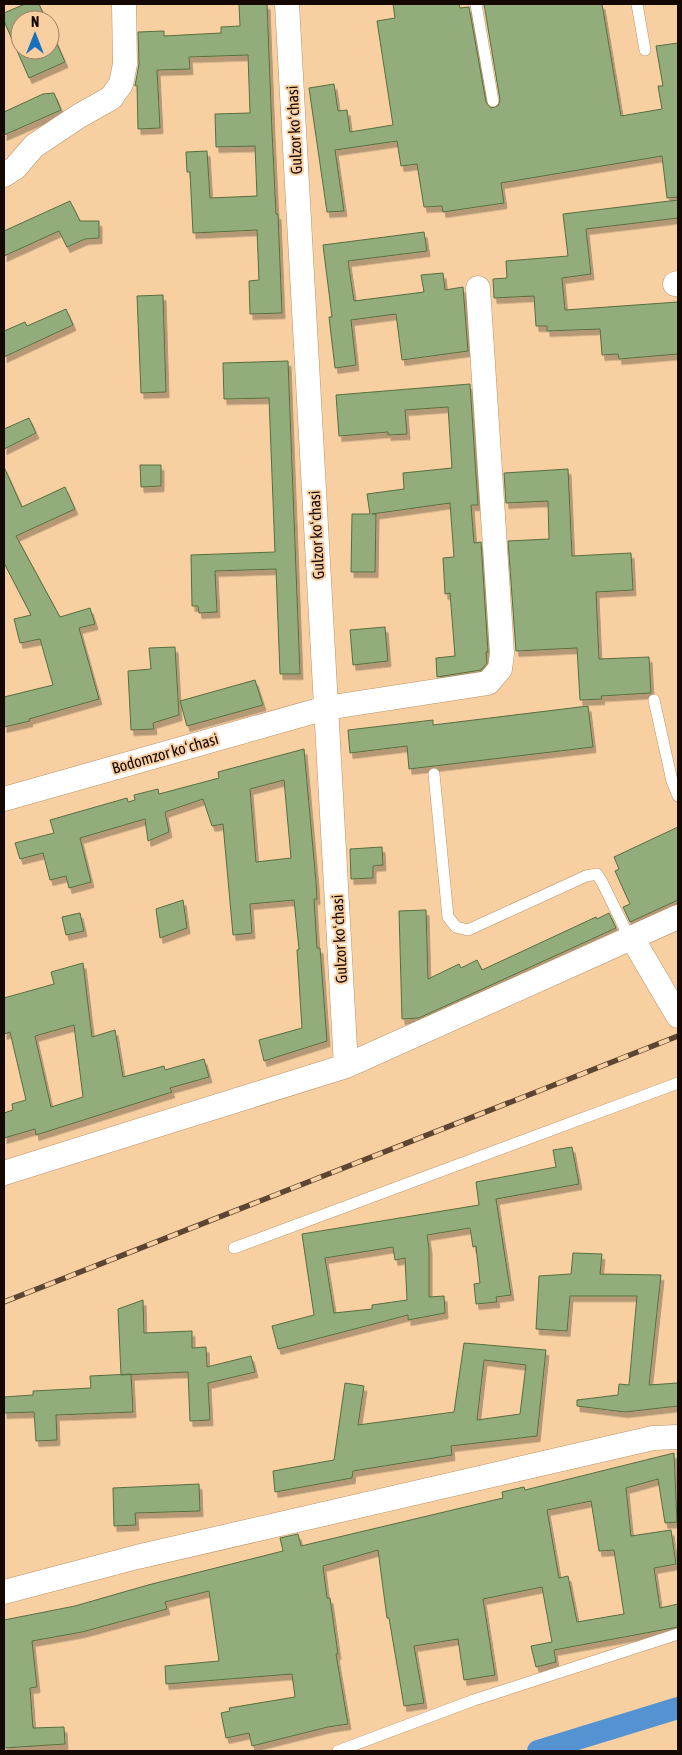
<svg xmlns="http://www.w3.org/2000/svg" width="682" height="1755" viewBox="0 0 682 1755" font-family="'Asap Condensed',sans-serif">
	<defs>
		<filter id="shadow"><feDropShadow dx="3" dy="5.5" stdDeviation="0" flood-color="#0004"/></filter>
	</defs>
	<rect width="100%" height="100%" fill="#f7cfa1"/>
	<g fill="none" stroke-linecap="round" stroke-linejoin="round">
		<!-- canal -->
		<path stroke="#5492d2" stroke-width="22" d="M538,1751L678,1708"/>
	</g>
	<!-- building -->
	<path fill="#92ac7b" stroke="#576e3f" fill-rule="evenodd" filter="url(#shadow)" d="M25,4H39L46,20H20V50H50V28L65,62L29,78L4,21V13Z
		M239,4H267L272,131L276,214H278L282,313L250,314L249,281L259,280L257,230L193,233L190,172H187L186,152L207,151L210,198L257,196L255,146L216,147L215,114L250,113L248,55L189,57L190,69L157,70L160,128L138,129L137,85L135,86L139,64L138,32L164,31V36L221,33V27L240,26Z
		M393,4H459L460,8L469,7L486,102L491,108L498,106L500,100L484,4H602L621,116L662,109L658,86H663L656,46L678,43V197L667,198L662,156L501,183L504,203L443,212L442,206L424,207L417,164L401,166L397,141L335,150L344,211L327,212L309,88L334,84L338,111L347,110L350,132L393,125L377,21L395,18Z
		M54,93L61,110L4,135V112L43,94Z
		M678,200V218L586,229L591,274L562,278L565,310L678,302V354L619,359L618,354L602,355L600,329L547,331V326H536L534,296L494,298L493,279L507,278L506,261L568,256L563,214Z
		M70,201L80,221H99V238L85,239L67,247L59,231L4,256V231Z
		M424,232L427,251L348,261L354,301L424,292L421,275L443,273L445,290L463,287L468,351L402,360L396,314L351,320L356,365L335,368L329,317H332L323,245Z
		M163,295L166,392L141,393L137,296Z
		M66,309L73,325L4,357V331L25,322L27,326Z
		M288,361L300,674H280L276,569L215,571L217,612L199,613L198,606H192L191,555L275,552L269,398L224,399L223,363Z
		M470,384L478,505H471L474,543L481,542L488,652H486L487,663L481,670L437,677L436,658L455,656L450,593L445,594L443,558L454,557L450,503L372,514H376L375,572H351L352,514H370L367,494L404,489L403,473L452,468L448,407L405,410L407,434L388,435V432L339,436L336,395Z
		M29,418L36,433L4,449V429Z
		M140,465H161V486L141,487Z
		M4,467L22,507L65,487L75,509L16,536L60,617L90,608L95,624L79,628L99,699L29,719L30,721L4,727V697L53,685L40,639L20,643L14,619L31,615L4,563Z
		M568,469L572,556L631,553L633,590L596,592L599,659L649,657L651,693L601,696L602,699L580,700L577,648L516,651L508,541L549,539L548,501L506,503L504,473Z
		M385,627L388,661L353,665L350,630Z
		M175,647L179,715L153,723L154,729L131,730L128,671L151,669L149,648Z
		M255,680L263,705L187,726L180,701Z
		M588,706L593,747L409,769L407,746L350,753L348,730L433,720V725Z
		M304,749L316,882L317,899H314L317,948H320L327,1041L264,1061L259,1040L302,1028L297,950L299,949L294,900L250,904L252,933L233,935L223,824L212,826L203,799L165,812L169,832L148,841L145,819L80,838L91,882L69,888L66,876L50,880L43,853L20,859L15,843L54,833L50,820L127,798L128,802L135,800L134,795L158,789L159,794L219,778L218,772ZM284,780L291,858L256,862L250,789Z
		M678,827V900L630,922L623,907L630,904L615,871L619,869L614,857Z
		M382,847L383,865L373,866V878L351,879L350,849Z
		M183,900L187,928L160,938L156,909Z
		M426,910L428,979L459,964L461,968L477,960L482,970L596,917L597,919L609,913L616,928L419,1018L402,1019L399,911Z
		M80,913L84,931L66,935L62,917Z
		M83,963L92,1037L115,1030L123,1077L164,1066L165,1070L204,1059L209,1077L170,1088L172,1092L36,1135L35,1129L4,1138V1113L13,1110L12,1104L26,1100L10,1032L4,1034V998L54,984L51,972ZM74,1025L83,1097L51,1107L35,1036Z
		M572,1147L579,1184L496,1199L511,1295L496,1297L497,1302L476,1304L474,1284L480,1283L476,1246L473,1247L470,1228L427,1235L429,1248V1297L444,1296L445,1313L408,1320V1315L278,1349L272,1326L314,1315L302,1234L479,1205L476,1182L556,1167L553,1150ZM393,1247L395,1260L405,1258L407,1300L372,1305V1309L334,1313L325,1258Z
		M573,1253L602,1254L600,1274L661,1275L649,1385L678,1383V1406L625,1412L577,1406V1400L618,1395L619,1384L629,1385L637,1296H570L567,1331L536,1329L539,1276L571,1274Z
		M143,1300L144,1333L192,1331V1348L206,1347L207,1367L251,1356L255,1372L208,1383L210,1420L190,1421L188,1372L121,1375L118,1309Z
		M464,1343L546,1350L537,1436L451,1446L452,1455L353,1471L352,1478L275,1492L273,1471L334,1460L345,1383L364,1386L358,1425L454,1412ZM484,1360L526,1365L520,1414L477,1420Z
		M131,1374L133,1412L56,1415L57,1440L36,1441L34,1412L4,1413V1397L33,1395V1391L91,1388L90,1376Z
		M674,1453L677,1522L665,1523L658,1479L626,1488L631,1536L671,1530L676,1564L654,1568L660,1608L678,1604V1627L554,1650L556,1662L536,1667L531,1646L552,1642L542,1587L483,1599L495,1675L464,1680L458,1639L414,1646L424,1703L404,1706L389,1618H387L378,1550L323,1566L327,1598H330L338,1654H336L348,1724L328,1727L252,1746L249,1733L226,1738L221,1713L230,1711L229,1708L295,1697L292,1674L166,1684L165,1666L219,1661L209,1591L165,1602L167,1609L82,1632L32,1641L37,1687L30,1688L33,1728L64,1727L65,1744L4,1748V1620L75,1606L148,1585L283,1551L280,1538L298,1534L301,1546L503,1498L502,1492L524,1487L525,1490ZM591,1501L599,1551L614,1550L624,1614L577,1622L568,1576L559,1578L547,1510Z
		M199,1484L200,1511L135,1513L136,1525L114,1526L113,1488Z"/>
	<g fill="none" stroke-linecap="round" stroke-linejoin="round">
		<!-- lane casing -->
		<g stroke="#ba9468" stroke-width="12">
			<path id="lane" d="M476,4L493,101
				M637,4L645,50
				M654,700L672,781L678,796
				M434,774L448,917L456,927L468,930L586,876L597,874L602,882L630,939
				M234,1248L678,1083
				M338,1751L474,1700L678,1634"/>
		</g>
		<!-- street casing -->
		<g stroke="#ba9468" stroke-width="25">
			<path id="street" d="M287,4L346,1066
				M4,175L15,168L34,146L79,116L111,98L121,84L125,64L124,4
				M675,284L678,283
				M4,799L326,708L488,683L500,669L502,653L478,288
				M632,938L678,1016
				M4,1173L346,1066L678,917
				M4,1592L137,1557L653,1438L678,1437"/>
		</g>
		<!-- lane -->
		<use href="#lane" stroke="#fff" stroke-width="11"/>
		<!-- street -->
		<use href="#street" stroke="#fff" stroke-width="24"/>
		<!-- rail casing -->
		<g stroke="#5c4633" stroke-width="5.5">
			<path id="rail" d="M4,1302L678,1036"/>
		</g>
		<!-- rail -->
		<use href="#rail" stroke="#f7cfa1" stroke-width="4" stroke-dasharray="11" stroke-linecap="butt"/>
	</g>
	<g text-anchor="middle" stroke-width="4" stroke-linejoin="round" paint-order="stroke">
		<!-- street labels -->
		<g font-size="16" fill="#150800" stroke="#f7cfa1">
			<text transform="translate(294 130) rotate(-93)" y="6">Gulzor koʻchasi</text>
			<text transform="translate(316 535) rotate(-93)" y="6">Gulzor koʻchasi</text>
			<text transform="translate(165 753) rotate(-16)" y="6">Bodomzor koʻchasi</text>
			<text transform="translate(339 939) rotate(-93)" y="6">Gulzor koʻchasi</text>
		</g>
	</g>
	<!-- border -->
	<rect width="682" height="1755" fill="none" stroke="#150800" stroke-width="10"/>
	<!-- north arrow -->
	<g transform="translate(35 35)"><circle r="24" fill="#f7cfa1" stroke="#9d7f61"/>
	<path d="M0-4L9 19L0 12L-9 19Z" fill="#1670bd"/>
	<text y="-8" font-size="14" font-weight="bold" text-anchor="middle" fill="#150800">N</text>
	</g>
</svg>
